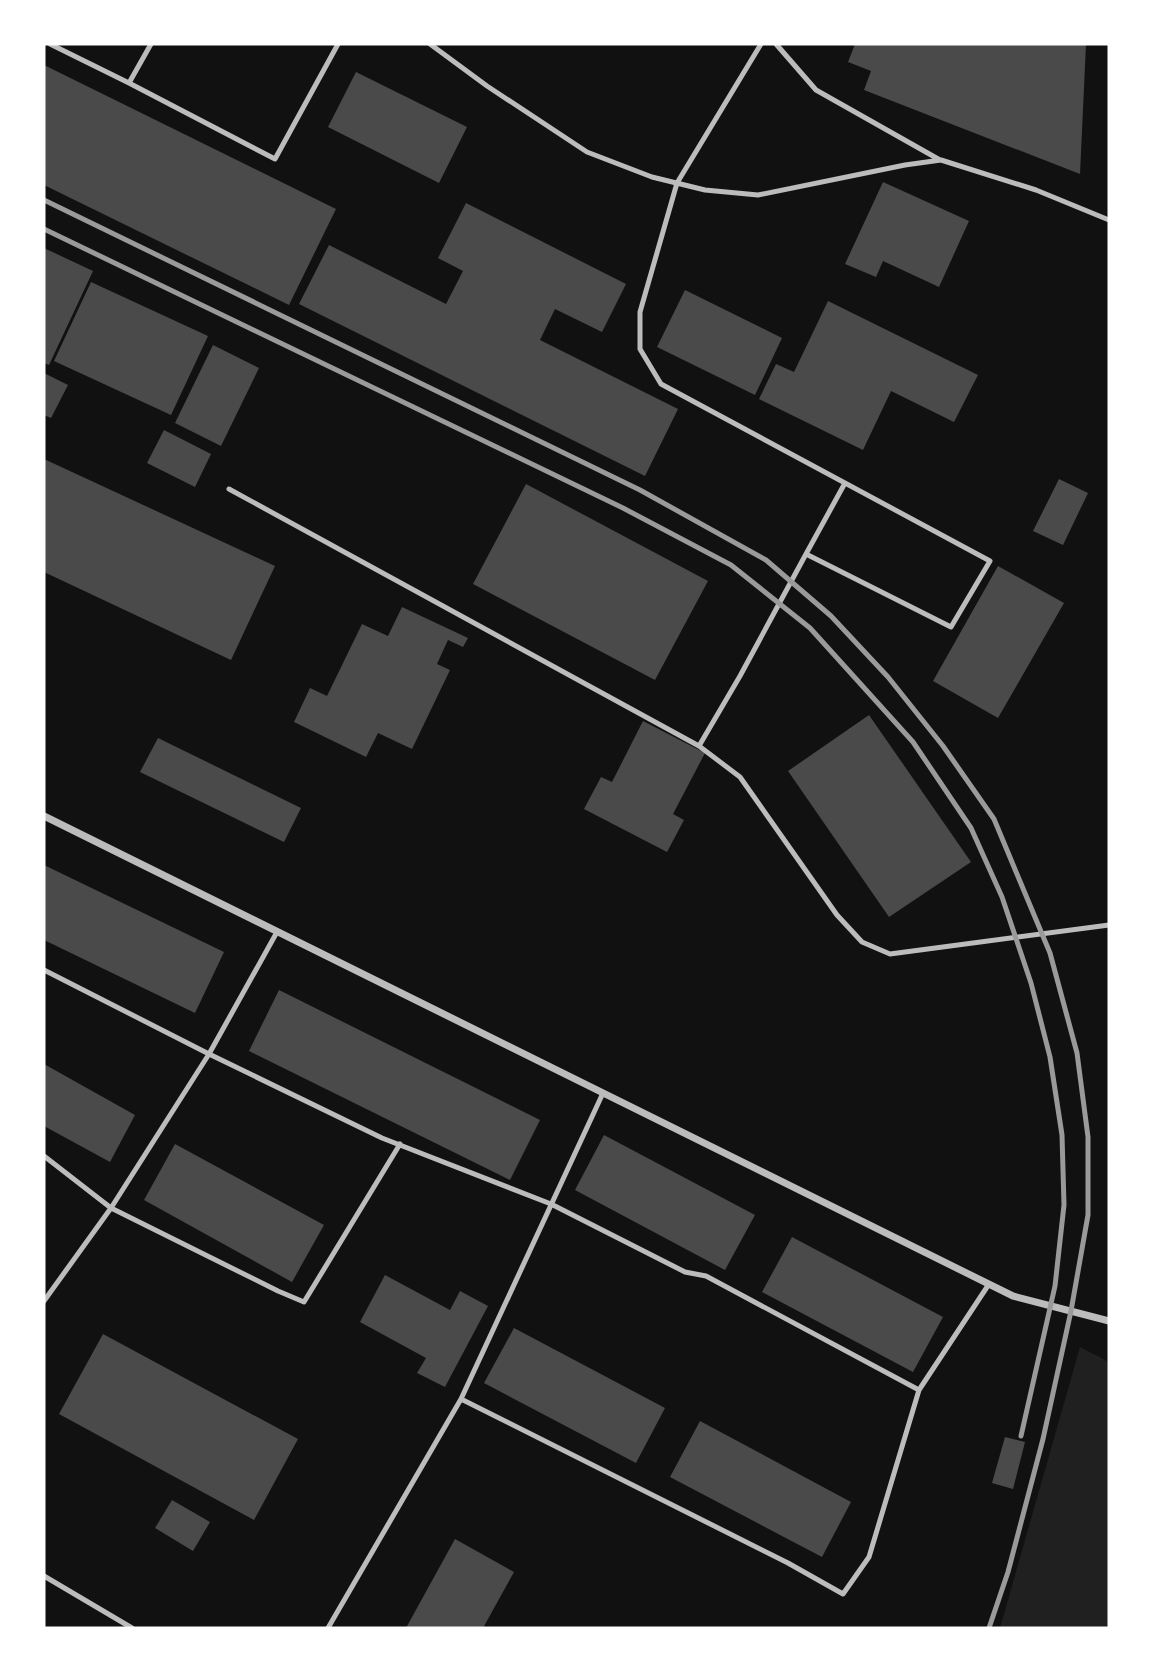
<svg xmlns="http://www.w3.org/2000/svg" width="1153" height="1672" viewBox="0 0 1153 1672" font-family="Montserrat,sans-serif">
	<rect width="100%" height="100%" fill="#111"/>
	<!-- green -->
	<path fill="#202020" d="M1080,1347L1109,1362V1628H1000Z"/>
	<!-- building -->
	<path fill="#4a4a4a" d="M855,44H1086L1080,174L864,90L871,71L848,62Z
		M44,65L336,209L289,305L44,185Z
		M356,72L467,127L439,183L328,127Z
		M883,182L969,221L939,287L883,261L876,277L845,264Z
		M466,203L626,284L602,332L555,309L540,340L678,409L645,476L299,304L329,245L446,304L463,271L438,258Z
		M44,248L93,271L49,365L44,363Z
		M91,282L208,336L171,415L54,361Z
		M685,290L782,338L755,395L657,347Z
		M828,301L978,375L954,422L891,391L863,450L759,399L776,364L794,372Z
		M213,345L259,368L221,446L175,423Z
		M44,373L68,385L51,418L44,415Z
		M164,430L211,454L195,487L147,463Z
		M44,459L275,566L231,660L44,572Z
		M1059,479L1088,493L1063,545L1033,531Z
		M526,484L708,581L655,680L473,584Z
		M998,566L1064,603L998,718L933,681Z
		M402,607L468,638L463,647L448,640L437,664L450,670L412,749L378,733L366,757L294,722L310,688L327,696L362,624L388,636Z
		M869,715L971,862L889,917L788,771Z
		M643,721L705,753L673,814L684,820L667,852L584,809L601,777L612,782Z
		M158,738L301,808L284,842L140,772Z
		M44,865L224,952L195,1013L44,940Z
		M279,990L540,1120L510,1180L249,1051Z
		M44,1064L135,1115L110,1162L44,1126Z
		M604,1135L755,1215L725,1270L575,1190Z
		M175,1144L324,1225L292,1282L144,1200Z
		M792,1237L943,1317L913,1372L762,1292Z
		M385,1275L450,1310L460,1291L488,1306L445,1387L417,1373L426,1358L360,1322Z
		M514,1328L665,1408L636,1463L484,1383Z
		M103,1334L298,1439L254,1520L59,1414Z
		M700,1421L851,1502L822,1557L670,1477Z
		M1005,1437L1025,1442L1013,1489L992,1483Z
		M172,1500L210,1522L193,1551L155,1528Z
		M455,1539L514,1572L483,1628H406Z"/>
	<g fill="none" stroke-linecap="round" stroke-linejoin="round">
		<!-- service -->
		<path stroke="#bcbcbc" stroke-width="5" d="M50,44L129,83L151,44
			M430,44L487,86L587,152L652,177L705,190L758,195L905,165L941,160L1036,190L1109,220
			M761,44L677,183L640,312V349L661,384L990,561L951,627L806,554L845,483
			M776,44L816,90L940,160
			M129,83L275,159L338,44
			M229,489L699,746L740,676L806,554
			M699,746L740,777L837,915L862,942L890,954L1109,925
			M44,970L209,1054L382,1138L551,1204L685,1272L706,1276L919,1390
			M603,1093L461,1399L788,1563L843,1594L869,1557L919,1390L989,1284
			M44,1156L111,1208L278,1291L304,1302L400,1144
			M44,1301L111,1208L209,1054L277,932
			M44,1576L132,1628
			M328,1628L461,1399"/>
		<!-- minor -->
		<path stroke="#bcbcbc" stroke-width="7" d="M44,816L1013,1296L1109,1321"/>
		<!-- rail -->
		<path stroke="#9a9a9a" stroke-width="5" d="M44,200L640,490L766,560L831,616L888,677L943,746L994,819L1050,953L1077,1053L1088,1137V1215L1071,1311L1043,1439L1008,1572L989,1628
			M44,229L623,508L731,565L810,628L913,742L971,828L1002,897L1031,983L1050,1057L1062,1135L1064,1205L1055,1286L1021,1436"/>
	</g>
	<!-- border -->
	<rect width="1153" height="1672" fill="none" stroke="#ffffff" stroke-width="91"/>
</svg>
